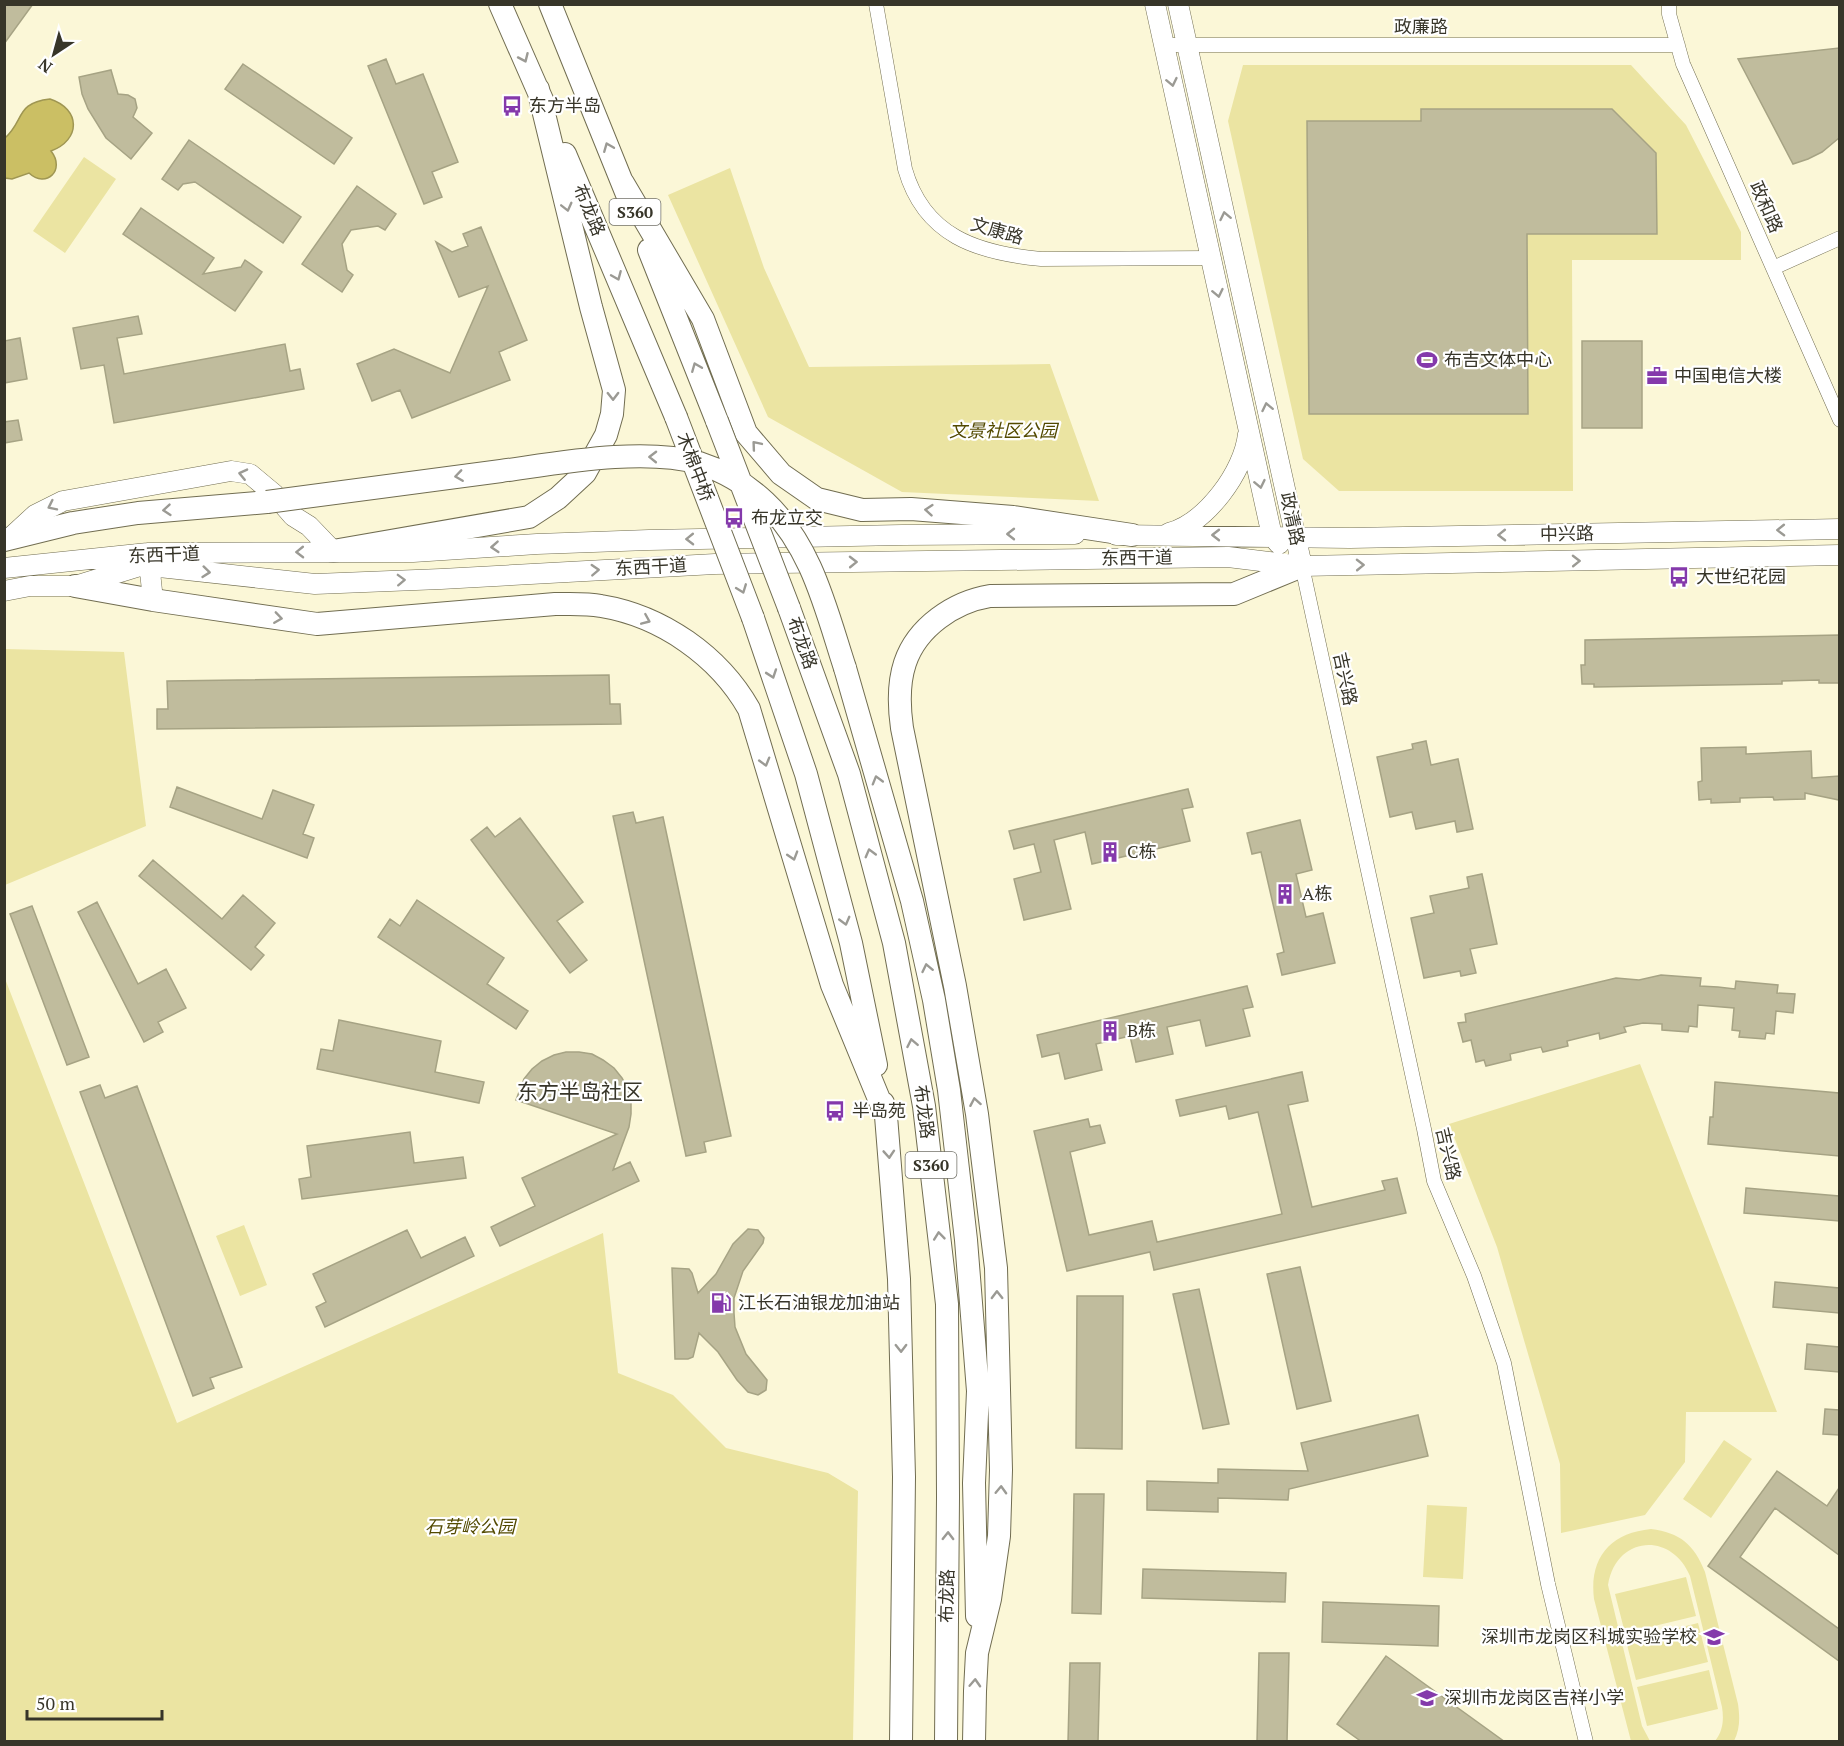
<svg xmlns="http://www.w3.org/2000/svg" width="1844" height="1746" viewBox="0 0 1844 1746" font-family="'PT Serif','Noto Sans SC',serif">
	<rect width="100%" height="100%" fill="#fbf7d7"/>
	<!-- green -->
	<path fill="#ebe4a2" d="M1243,65H1631L1686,125L1741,232V260H1572L1573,491H1339L1303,459L1228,121Z
		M84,157L116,179L65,253L33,231Z
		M730,168L764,268L809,367L1050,364L1099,501L902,492L768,417L668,195Z
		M5,649L124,652L146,826L5,885Z
		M4,976L177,1423L603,1233L618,1373L673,1395L726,1448L828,1473L858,1491L853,1741H5Z
		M1640,1064L1777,1412H1686L1685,1462L1645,1515L1561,1533L1560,1464L1497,1247L1449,1124Z
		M244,1225L267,1285L240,1296L216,1236Z
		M1724,1440L1752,1459L1711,1518L1683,1499Z
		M1427,1505L1467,1507L1463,1579L1423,1577Z
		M1651,1529C1680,1533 1694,1544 1705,1572L1738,1704C1740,1718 1740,1729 1734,1741H1715C1723,1731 1724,1720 1722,1707L1690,1576C1671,1531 1616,1536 1608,1585L1642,1726L1650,1741H1631L1594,1599C1589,1558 1610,1533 1651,1529Z
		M1686,1577L1696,1616L1625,1633L1615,1594Z
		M1698,1623L1708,1662L1636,1680L1626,1641Z
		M1709,1670L1718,1709L1647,1726L1637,1687Z"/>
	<!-- water -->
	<path fill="#cbbf64" stroke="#9f9652" stroke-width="1.5" d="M50,99C81,109 81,140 51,151C66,170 46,189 29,173L12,179L5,178V138C25,120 15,103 50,99Z"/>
	<!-- building -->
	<path fill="#c0bc9d" stroke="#a6a384" stroke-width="1.5" d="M4,4H33L4,44Z
		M1839,48V138L1822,152L1808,159L1793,164L1738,59Z
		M386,59L396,84L423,74L458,162L432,172L442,197L424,204L368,66Z
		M243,64L352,138L334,164L225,89Z
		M111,70L118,94L128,95L135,99L137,108L133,117L152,133L131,159L106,138L88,109L82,94L79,77Z
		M1421,109H1612L1656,153L1657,234H1527L1528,414H1309L1307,121H1421Z
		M189,140L301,217L283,243L195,182L183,184L178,190L162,179Z
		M357,186L396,214L385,230L378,226L351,230L342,244L347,270L353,275L342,292L302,264Z
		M141,208L214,258L203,274L241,267L245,260L262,272L235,311L123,234Z
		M481,227L527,340L499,352L510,380L412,418L400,390L372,401L357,364L394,349L450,373L488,286L459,297L436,242L452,252L468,246L463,234Z
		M138,316L142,334L117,338L124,374L285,344L290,371L300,369L304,389L114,423L104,365L81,369L73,328Z
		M20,338L27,379L4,383V341Z
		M1582,341H1642V428H1582Z
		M18,420L22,440L4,443V422Z
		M1839,635V683H1819V680L1782,681V684L1594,687V684H1582L1581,665H1585V640Z
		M609,675L610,704H620L621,724L157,729V709H168L167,681Z
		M1426,741L1431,765L1458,759L1473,829L1457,832L1455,821L1416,829L1412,812L1390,817L1377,757L1413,749L1412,744Z
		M1746,747V754L1811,751L1812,778L1839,776V800L1805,793V799L1774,800L1773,797L1740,798V802L1711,803V799L1699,800L1698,782L1702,781L1701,748Z
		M177,787L262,819L273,790L314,805L303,834L314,838L307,858L170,807Z
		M1188,789L1193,807L1182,809L1190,841L1092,864L1085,832L1054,840L1071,909L1024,920L1014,879L1041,872L1034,844L1014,849L1009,831Z
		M633,812L636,823L663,817L731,1136L704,1142L706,1152L686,1156L613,816Z
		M520,818L583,902L557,921L587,960L570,973L471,840L487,827L495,837Z
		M1300,820L1312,870L1296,874L1306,917L1323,913L1335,963L1282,975L1277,954L1284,952L1261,852L1252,854L1247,833Z
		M153,860L222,919L243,895L275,923L255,947L264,955L251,970L139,876Z
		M1482,874L1497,944L1470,949L1476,973L1461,976L1460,971L1424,978L1411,918L1434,913L1430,896L1469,888L1467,877Z
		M417,900L504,958L487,984L528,1011L516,1029L378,937L390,919L400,926Z
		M97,902L138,984L166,969L186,1008L158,1022L163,1032L144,1042L78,912Z
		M32,906L89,1057L67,1065L10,914Z
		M1661,975L1701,978L1700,986L1718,987L1735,989L1736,981L1778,985L1777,993L1795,994L1793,1013L1776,1011L1774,1034L1766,1033L1765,1039L1739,1037L1740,1031L1732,1030L1734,1008L1698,1005L1697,1027L1689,1026L1688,1032L1662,1030V1024L1643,1023L1624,1027L1626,1032L1600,1039L1599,1033L1567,1041L1568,1046L1543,1052L1541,1047L1510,1054L1511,1060L1486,1066L1484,1060L1476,1062L1471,1040L1463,1042L1458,1023L1466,1022L1465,1014L1616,978L1639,980Z
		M1247,986L1253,1007L1243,1009L1250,1036L1206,1046L1200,1020L1167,1027L1173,1054L1136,1062L1130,1036L1096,1044L1102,1070L1065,1079L1059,1053L1042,1057L1037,1035Z
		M339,1020L441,1041L435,1072L484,1082L479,1103L317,1069L321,1049L333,1051Z
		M566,1052H579L592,1054L603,1060L614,1068L622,1078L628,1089L631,1102V1114L629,1127L613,1170L630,1162L639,1181L500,1246L491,1227L535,1206L522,1178L617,1134L516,1100L524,1079L532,1069L542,1061L554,1055Z
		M1302,1072L1308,1101L1288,1105L1312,1207L1385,1190L1382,1181L1397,1178L1406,1213L1154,1270L1150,1252L1067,1271L1034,1131L1088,1119L1090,1127L1100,1125L1105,1143L1070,1152L1089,1235L1152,1221L1157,1242L1282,1214L1258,1112L1229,1119L1226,1106L1180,1116L1176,1100Z
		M1715,1082L1839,1093V1156L1708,1144L1710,1117H1713Z
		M100,1085L105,1098L137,1086L242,1367L210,1378L214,1388L193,1396L80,1092Z
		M410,1132L414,1163L463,1157L466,1178L302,1199L299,1179L311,1177L307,1146Z
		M1746,1188L1839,1196V1221L1744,1213Z
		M748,1229L758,1230L764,1238L763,1243L743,1271L734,1298V1313L735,1327L746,1354L767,1380L766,1390L758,1395L748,1392L737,1380L718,1352L699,1333L693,1357L688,1359H675L672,1268L689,1269L692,1273L698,1293L716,1274L733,1244Z
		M407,1230L421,1258L465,1237L474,1256L325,1327L316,1307L326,1302L313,1274Z
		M1300,1267L1331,1401L1297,1409L1267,1274Z
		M1775,1282L1839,1288V1313L1773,1307Z
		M1199,1289L1229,1424L1203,1429L1173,1294Z
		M1077,1296H1123L1122,1449L1076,1448Z
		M1807,1344L1839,1347V1372L1805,1369Z
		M1825,1409L1839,1410V1435L1823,1434Z
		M1418,1415L1428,1456L1289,1489L1288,1500L1218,1498V1512L1147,1510V1481L1218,1483V1469L1308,1471L1301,1443Z
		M1777,1471L1827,1506L1839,1488V1555L1775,1508L1740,1557L1839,1629V1661L1708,1566Z
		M1074,1494H1104L1101,1614L1072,1613Z
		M1143,1569L1286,1573L1285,1602L1142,1598Z
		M1323,1602L1439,1606L1438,1646L1322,1642Z
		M1259,1653H1289L1287,1742H1257Z
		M1386,1656L1505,1742H1362L1337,1724Z
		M1070,1663H1100L1098,1742H1068Z"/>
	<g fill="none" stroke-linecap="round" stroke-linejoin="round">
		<!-- street casing -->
		<g stroke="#716d51" stroke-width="15">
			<path id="street" d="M876,4L905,169C924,236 977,253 1041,259L1211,258
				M1669,4V14L1683,64L1840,420
				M1164,45H1678
				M1773,268L1840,238
				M1302,566L1424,1129L1434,1181L1474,1276L1504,1363L1548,1584L1586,1742"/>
		</g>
		<!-- secondary casing -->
		<g stroke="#716d51" stroke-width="21">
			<path id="secondary" d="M1155,4L1272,536L1279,544
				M1178,4L1302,566
				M1169,533C1206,523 1244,472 1248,434
				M1116,535L1350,538L1840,529
				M10,538L35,515L63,501L231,471L250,474L274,494L293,516L309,526L333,551
				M148,553L153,600
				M4,568L148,553L413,552L537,544L649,540L902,535L1075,534
				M4,591L30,586H75L140,566H150L315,584L441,579L715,564L1228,557L1302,566L1840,555"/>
		</g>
		<!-- primary casing -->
		<g stroke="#716d51" stroke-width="24">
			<path id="primary" d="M500,4L543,102
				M550,4L628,197
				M565,154L676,417
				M623,183L703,319L746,433L781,474L817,499L862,510L911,509L1013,517L1132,535
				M649,250L717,421
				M4,540L73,523L138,513L267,502
				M333,551L529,517L558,498L585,473L606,435L612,414L614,390L591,307L538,89
				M75,586L153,600L317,624L555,604C570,604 586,603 601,606C662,616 719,656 749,709L832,985L886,1116
				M789,608L849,774L894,943L924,1106L947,1304L948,1497L946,1742
				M753,618L806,774L851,943L876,1065
				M845,668L912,901L934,1000L949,1090L966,1240L978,1391L974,1483L977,1616
				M883,1103L886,1116L899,1279L904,1477L901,1742
				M974,1742L975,1691L977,1653L990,1599L999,1536L1001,1470L996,1268L977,1114L955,986L902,728C899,707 898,684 905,663C917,627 954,602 990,596L1234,594L1302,566"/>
		</g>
		<!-- street -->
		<use href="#street" stroke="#fff" stroke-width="14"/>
		<!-- secondary -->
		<use href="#secondary" stroke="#fff" stroke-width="20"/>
		<!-- primary -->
		<use href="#primary" stroke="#fff" stroke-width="22"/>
		<!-- primary-bridge casing -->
		<g stroke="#716d51" stroke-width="24" stroke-linecap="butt">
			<path id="primary-bridge" d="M676,417L753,618
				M717,421L789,608
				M267,502C345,492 423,481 501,471C559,463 643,447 699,463C724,471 747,485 765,502C812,546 826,610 845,668"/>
		</g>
		<!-- primary-bridge -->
		<use href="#primary-bridge" stroke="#fff" stroke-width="22"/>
	</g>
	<!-- one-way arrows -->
	<defs><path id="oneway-chevron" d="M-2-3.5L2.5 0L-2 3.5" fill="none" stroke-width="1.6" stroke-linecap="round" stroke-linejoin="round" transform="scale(1.5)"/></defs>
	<g stroke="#9b9a94">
		<use href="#oneway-chevron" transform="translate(524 58) rotate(66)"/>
		<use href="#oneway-chevron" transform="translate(1172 82) rotate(78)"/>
		<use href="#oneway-chevron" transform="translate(608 147) rotate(-112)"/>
		<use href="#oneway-chevron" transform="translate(567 207) rotate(76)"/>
		<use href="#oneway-chevron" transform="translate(1225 216) rotate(-102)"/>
		<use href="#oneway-chevron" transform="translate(617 276) rotate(67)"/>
		<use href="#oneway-chevron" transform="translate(1218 293) rotate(78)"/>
		<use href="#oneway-chevron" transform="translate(696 367) rotate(-112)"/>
		<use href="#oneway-chevron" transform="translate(613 396) rotate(89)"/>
		<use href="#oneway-chevron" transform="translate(1267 407) rotate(-102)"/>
		<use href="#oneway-chevron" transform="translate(756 445) rotate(-130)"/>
		<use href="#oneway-chevron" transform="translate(653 457) rotate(-179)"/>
		<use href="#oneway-chevron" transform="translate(243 474) rotate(-167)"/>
		<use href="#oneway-chevron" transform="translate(459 476) rotate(172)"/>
		<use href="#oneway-chevron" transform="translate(1260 484) rotate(78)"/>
		<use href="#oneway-chevron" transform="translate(52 506) rotate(154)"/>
		<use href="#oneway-chevron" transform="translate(167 510) rotate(175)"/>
		<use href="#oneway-chevron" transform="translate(929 510) rotate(-175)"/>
		<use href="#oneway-chevron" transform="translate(1781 530) rotate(179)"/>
		<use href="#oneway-chevron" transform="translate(1011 534) rotate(180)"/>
		<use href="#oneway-chevron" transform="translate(1216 535) rotate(-180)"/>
		<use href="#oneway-chevron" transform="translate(1502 535) rotate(179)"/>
		<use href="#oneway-chevron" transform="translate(690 539) rotate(179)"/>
		<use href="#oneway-chevron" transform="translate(495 547) rotate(176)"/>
		<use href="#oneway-chevron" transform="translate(300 552) rotate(179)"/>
		<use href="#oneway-chevron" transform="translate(1576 561) rotate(-1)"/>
		<use href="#oneway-chevron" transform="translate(853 562) rotate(-1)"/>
		<use href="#oneway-chevron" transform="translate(1360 565) rotate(-1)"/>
		<use href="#oneway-chevron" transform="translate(595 570) rotate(-3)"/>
		<use href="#oneway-chevron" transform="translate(206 572) rotate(6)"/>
		<use href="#oneway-chevron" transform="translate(401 580) rotate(-2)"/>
		<use href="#oneway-chevron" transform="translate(742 589) rotate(69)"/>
		<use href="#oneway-chevron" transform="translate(278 618) rotate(8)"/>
		<use href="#oneway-chevron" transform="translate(646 620) rotate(23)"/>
		<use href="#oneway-chevron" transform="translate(772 674) rotate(71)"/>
		<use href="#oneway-chevron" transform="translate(765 762) rotate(74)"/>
		<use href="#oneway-chevron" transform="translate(877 780) rotate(-106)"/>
		<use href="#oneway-chevron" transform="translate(870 853) rotate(-105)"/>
		<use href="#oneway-chevron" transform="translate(793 856) rotate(73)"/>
		<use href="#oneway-chevron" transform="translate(845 921) rotate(75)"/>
		<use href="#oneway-chevron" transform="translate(927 968) rotate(-102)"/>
		<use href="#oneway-chevron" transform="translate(912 1043) rotate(-101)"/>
		<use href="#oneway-chevron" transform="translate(975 1102) rotate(-100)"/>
		<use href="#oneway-chevron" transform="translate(889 1154) rotate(86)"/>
		<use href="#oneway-chevron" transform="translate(939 1236) rotate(-96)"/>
		<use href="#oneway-chevron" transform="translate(997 1295) rotate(-91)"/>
		<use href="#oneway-chevron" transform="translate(901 1348) rotate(89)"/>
		<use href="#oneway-chevron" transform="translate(1001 1490) rotate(-88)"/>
		<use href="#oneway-chevron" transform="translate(948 1536) rotate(-89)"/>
		<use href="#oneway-chevron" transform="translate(975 1683) rotate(-87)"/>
	</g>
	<!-- icons -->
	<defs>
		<g id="bus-bare" transform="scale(1.62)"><path d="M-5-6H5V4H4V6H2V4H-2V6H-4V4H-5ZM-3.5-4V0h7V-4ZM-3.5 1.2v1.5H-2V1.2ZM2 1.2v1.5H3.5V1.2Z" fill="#8439ab" stroke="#fff" stroke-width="2.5" paint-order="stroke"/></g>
		<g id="stadium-bare" transform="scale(1.62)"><path d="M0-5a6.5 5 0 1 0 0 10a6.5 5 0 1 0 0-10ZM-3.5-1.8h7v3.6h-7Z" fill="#8439ab" stroke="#fff" stroke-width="2.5" paint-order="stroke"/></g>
		<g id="office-bare" transform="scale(1.62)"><path d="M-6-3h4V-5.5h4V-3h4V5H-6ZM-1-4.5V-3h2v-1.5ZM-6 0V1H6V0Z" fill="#8439ab" stroke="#fff" stroke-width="2.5" paint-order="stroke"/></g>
		<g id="building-bare" transform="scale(1.62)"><path d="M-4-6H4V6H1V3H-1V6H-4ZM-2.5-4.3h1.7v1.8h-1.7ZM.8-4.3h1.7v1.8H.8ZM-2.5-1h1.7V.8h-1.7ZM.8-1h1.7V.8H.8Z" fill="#8439ab" stroke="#fff" stroke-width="2.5" paint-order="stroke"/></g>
		<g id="fuel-bare" transform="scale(1.62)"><path d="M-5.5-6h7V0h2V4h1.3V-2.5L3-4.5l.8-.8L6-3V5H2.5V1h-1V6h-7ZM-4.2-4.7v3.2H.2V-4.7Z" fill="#8439ab" stroke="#fff" stroke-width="2.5" paint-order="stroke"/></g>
		<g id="school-bare" transform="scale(1.62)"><path d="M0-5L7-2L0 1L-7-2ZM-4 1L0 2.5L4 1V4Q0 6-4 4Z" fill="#8439ab" stroke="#fff" stroke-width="2.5" paint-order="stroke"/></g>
	</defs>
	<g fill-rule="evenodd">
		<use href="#bus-bare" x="512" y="106"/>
		<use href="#stadium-bare" x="1427" y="360"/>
		<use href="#office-bare" x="1657" y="376"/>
		<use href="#bus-bare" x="734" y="518"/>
		<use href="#bus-bare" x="1679" y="577"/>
		<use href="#building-bare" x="1110" y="852"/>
		<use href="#building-bare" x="1285" y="894"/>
		<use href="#building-bare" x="1110" y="1031"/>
		<use href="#bus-bare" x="835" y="1111"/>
		<use href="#fuel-bare" x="721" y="1303"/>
		<use href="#school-bare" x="1714" y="1637"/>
		<use href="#school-bare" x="1427" y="1698"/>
	</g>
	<g text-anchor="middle" stroke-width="4.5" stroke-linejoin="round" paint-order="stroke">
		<!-- shield labels -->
		<g fill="#fff" stroke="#737269" stroke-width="1.5">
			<rect x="609.5" y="199" width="51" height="26" rx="4.5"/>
			<rect x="905.5" y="1152" width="51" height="26" rx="4.5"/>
		</g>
		<g font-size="16" font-weight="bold" fill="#373529">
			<text x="635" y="218">S360</text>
			<text x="931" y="1171">S360</text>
		</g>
		<!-- street labels -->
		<g font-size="18" fill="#373529" stroke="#fff">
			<text x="1421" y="33">政廉路</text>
			<text transform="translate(1766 207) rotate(66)" y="6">政和路</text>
			<text transform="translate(589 210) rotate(67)" y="6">布龙路</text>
			<text transform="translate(997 231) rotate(16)" y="6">文康路</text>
			<text transform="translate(695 467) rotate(69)" y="6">木棉中桥</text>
			<text transform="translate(1292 519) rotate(78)" y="6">政清路</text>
			<text transform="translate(1567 534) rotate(-1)" y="6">中兴路</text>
			<text transform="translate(164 555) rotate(-2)" y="6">东西干道</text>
			<text transform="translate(1137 558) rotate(-1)" y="6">东西干道</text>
			<text transform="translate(651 567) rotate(-3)" y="6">东西干道</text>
			<text transform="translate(802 643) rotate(70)" y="6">布龙路</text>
			<text transform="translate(1345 679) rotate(78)" y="6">吉兴路</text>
			<text transform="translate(924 1112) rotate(82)" y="6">布龙路</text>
			<text transform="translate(1448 1154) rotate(77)" y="6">吉兴路</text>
			<text transform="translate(947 1596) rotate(-89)" y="6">布龙路</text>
		</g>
		<!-- poi labels -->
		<g font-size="18" fill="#373529" stroke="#fff" text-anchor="start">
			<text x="529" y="112">东方半岛</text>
			<text x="1444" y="366">布吉文体中心</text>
			<text x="1674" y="382">中国电信大楼</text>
			<text x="751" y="524">布龙立交</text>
			<text x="1696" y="583">大世纪花园</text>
			<text x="1127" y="858">C栋</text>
			<text x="1302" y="900">A栋</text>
			<text x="1127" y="1037">B栋</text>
			<text x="852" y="1117">半岛苑</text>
			<text x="738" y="1309">江长石油银龙加油站</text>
			<text x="1697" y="1643" text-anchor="end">深圳市龙岗区科城实验学校</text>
			<text x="1444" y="1704">深圳市龙岗区吉祥小学</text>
		</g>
		<!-- park labels -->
		<g font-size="18" font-style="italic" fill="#534a00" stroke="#fff">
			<text x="1003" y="437">文景社区公园</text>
			<text x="470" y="1533">石芽岭公园</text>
		</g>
		<!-- quarter labels -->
		<g font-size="21" fill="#373529" stroke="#fff">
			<text x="580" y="1099">东方半岛社区</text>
		</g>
	</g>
	<!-- border -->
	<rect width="1844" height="1746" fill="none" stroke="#373529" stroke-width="12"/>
	<!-- north arrow -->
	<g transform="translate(54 54) rotate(216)" stroke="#ffffff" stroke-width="4.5" paint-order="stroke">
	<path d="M0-4.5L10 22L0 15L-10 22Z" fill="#373529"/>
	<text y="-9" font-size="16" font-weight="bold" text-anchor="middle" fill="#373529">N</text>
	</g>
	<!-- scale -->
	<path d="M27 1710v9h135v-9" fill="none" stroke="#373529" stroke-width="3"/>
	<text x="36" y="1710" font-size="18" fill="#373529" stroke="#ffffff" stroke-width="4.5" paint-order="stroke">50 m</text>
</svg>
